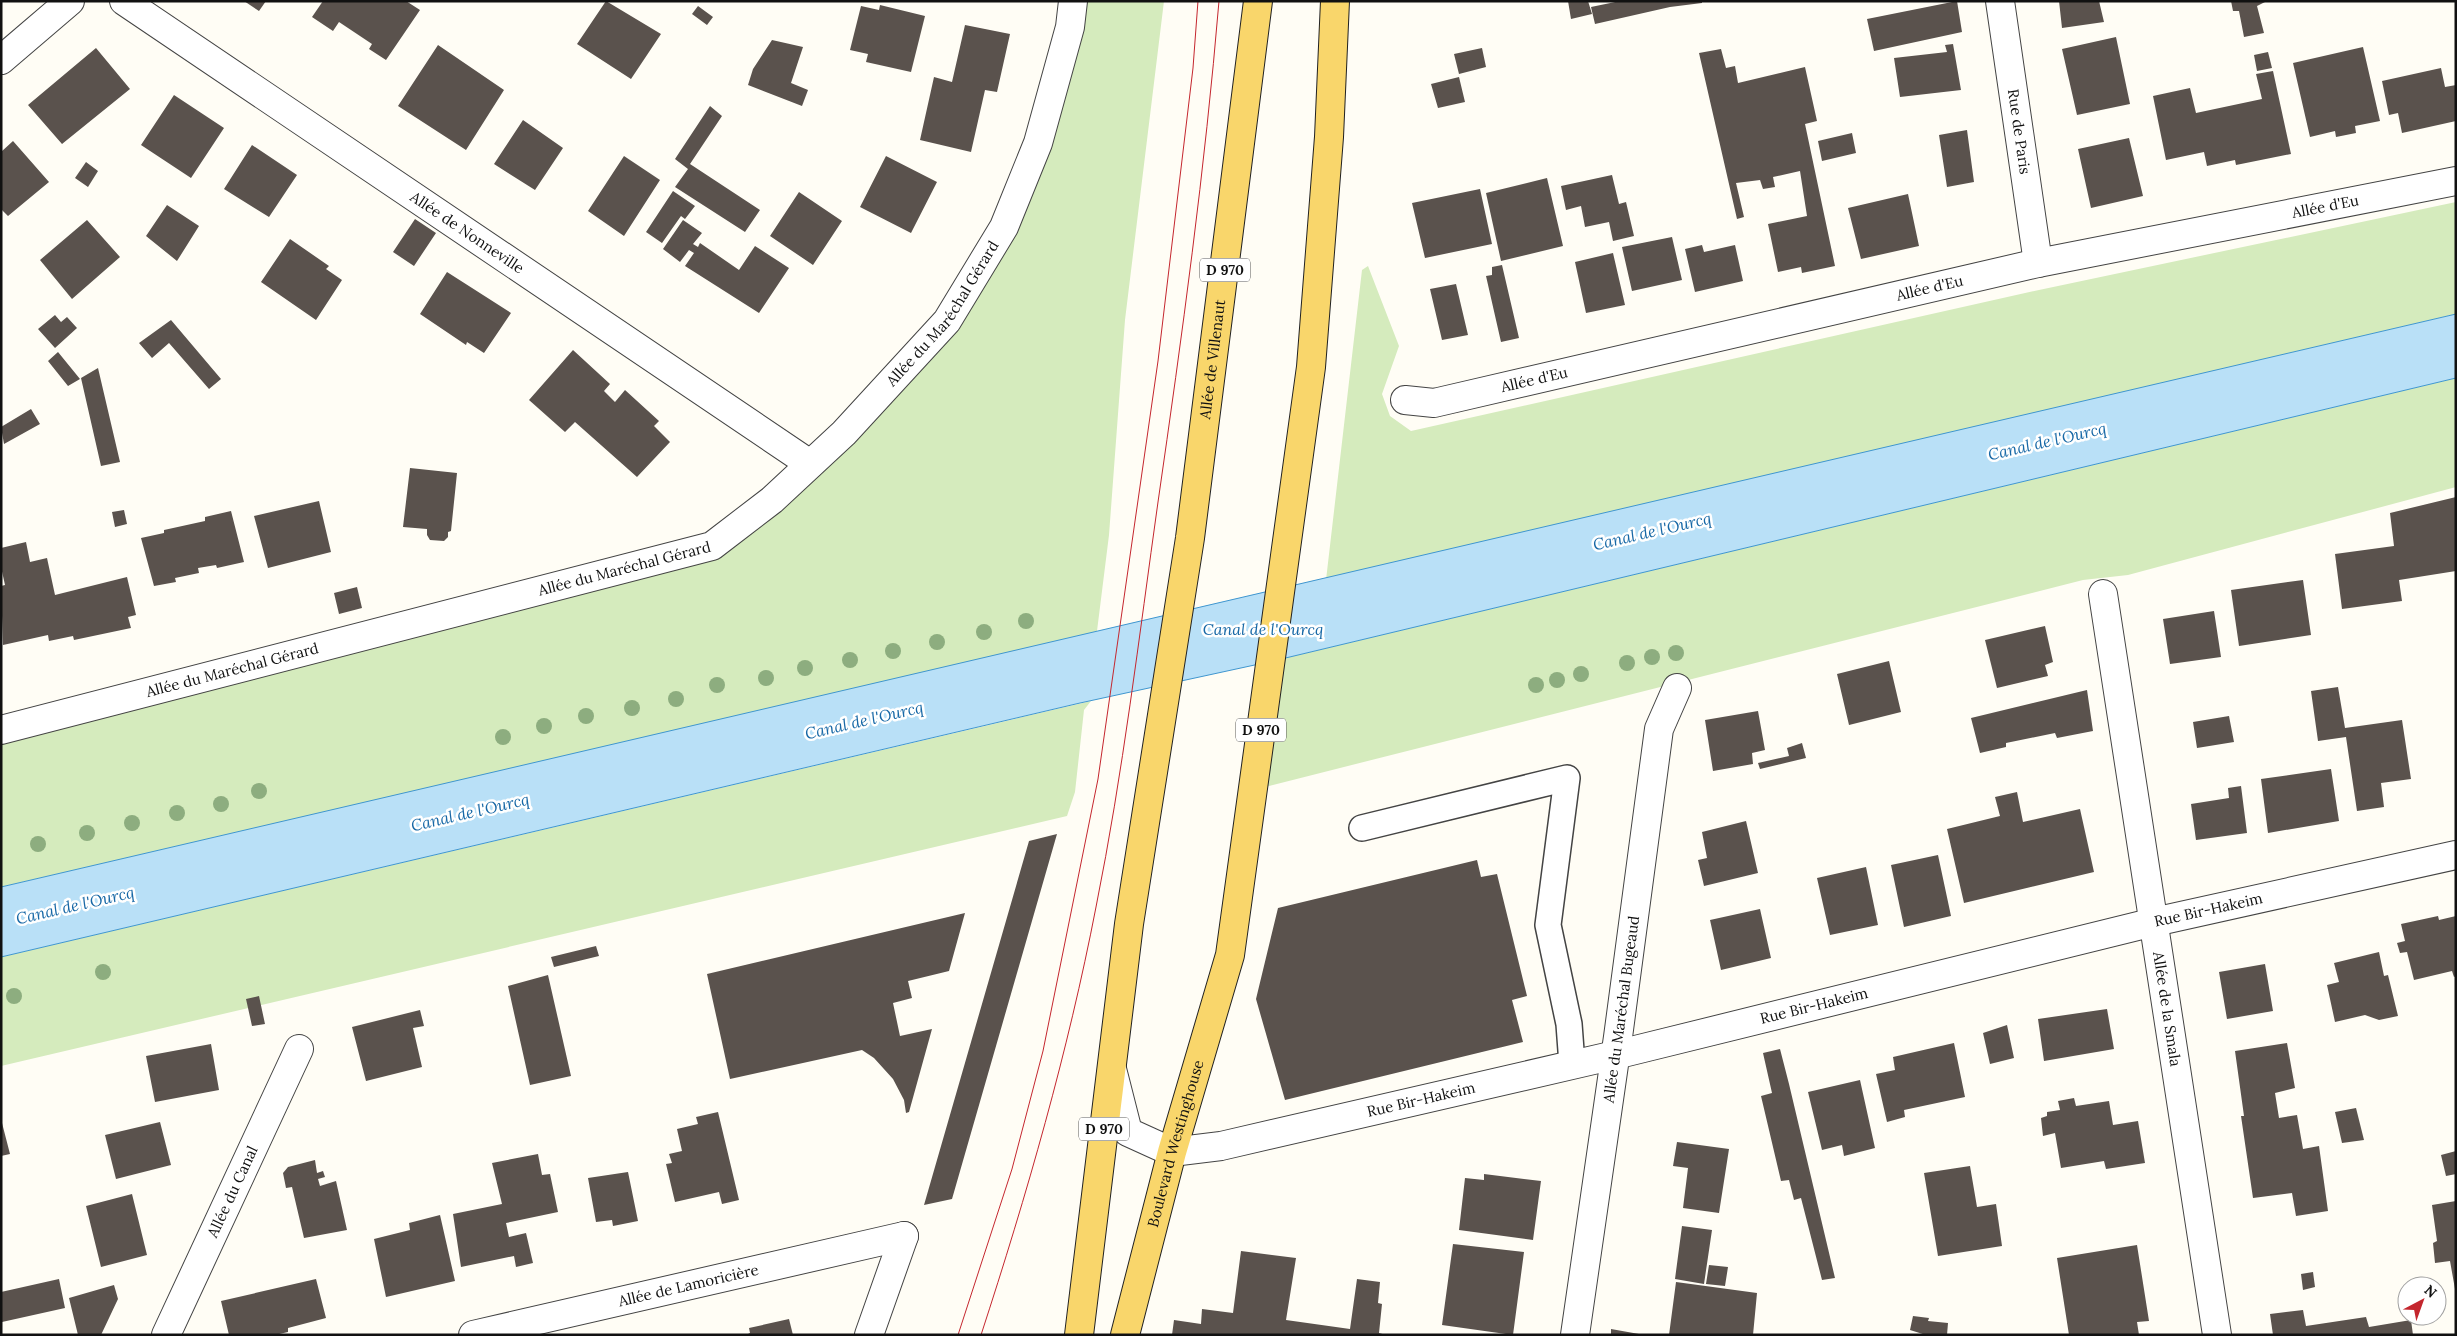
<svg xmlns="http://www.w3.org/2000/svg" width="2457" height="1336" viewBox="0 0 2457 1336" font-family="Lora,serif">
	<rect width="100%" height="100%" fill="#fffdf5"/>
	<!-- green -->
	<path fill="#d5ebbd" d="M1073,1H1164L1125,320L1109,535L1097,631L1089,635L1,887V730L712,546L833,442L1004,227Z
		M2456,202V314L1326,580L1362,270L1368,266L1399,346L1382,394L1390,416L1411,431L2039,290Z
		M2456,378V487L2128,575L2083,580L1253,790L1273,661Z
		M1091,701L1084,710L1075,792L1067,816L1,1066V957Z"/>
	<!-- water -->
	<path fill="#b9e0f7" stroke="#3f96cf" d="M2456,314V378L1273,661L1080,703L1,957V887Z"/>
	<!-- building -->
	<path fill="#5a524d" d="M244,1H266L259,11Z
		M323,1H406L420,10L386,60L369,49L372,44L339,22L333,31L312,17Z
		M606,1L661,34L631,79L577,44Z
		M1568,1H1588L1592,14L1571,19Z
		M1620,1H1702V3L1670,7L1595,24L1591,7Z
		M1957,1L1962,32L1874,51L1867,19Z
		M2059,1H2099L2104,22L2062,28Z
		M2231,1H2267L2257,6L2264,33L2244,37L2239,11H2233Z
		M880,5L925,16L911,72L866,62L868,54L850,50L861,6L879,10Z
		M698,6L713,17L707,25L692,14Z
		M965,25L1010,34L997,92L985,90L971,152L920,140L934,77L952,82Z
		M2116,37L2130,104L2077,115L2062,49Z
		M772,40L803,47L791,83L808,90L802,106L748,85L753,69Z
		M1953,44L1961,90L1900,97L1894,58L1947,52L1945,45Z
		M438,45L504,90L466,150L398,106Z
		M2363,47L2380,121L2355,126L2356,133L2336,137L2335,131L2310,137L2293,63Z
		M96,48L130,89L62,144L28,105Z
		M1482,48L1486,67L1459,74L1454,54Z
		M1721,49L1726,68L1735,66L1738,83L1805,67L1817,121L1805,124L1835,266L1802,273L1801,267L1778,272L1768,224L1807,216L1800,171L1773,177L1775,187L1763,189L1760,180L1736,183L1744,217L1737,219L1699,53Z
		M2268,52L2272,68L2257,71L2254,55Z
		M2441,68L2445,87L2456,85V121L2402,133L2398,113L2389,115L2382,81Z
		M2273,71L2291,154L2236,165L2235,160L2207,166L2204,152L2166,160L2153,96L2190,88L2196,113L2262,99L2256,74Z
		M1459,77L1465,102L1438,108L1431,84Z
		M174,95L224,128L191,178L141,145Z
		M710,106L722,116L690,164L760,210L745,232L675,187L688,169L675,159Z
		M523,120L563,148L535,190L494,164Z
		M1967,130L1974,182L1947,187L1939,135Z
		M1852,133L1856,153L1822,161L1818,141Z
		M2129,138L2143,196L2091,208L2078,149Z
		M13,141L49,182L8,216L1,209V152Z
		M252,145L297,175L269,217L224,189Z
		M624,156L660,180L624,236L588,211Z
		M886,156L937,182L911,233L860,207Z
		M86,162L98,171L88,187L75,178Z
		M1612,175L1619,204L1626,202L1634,236L1613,241L1609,222L1585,227L1581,206L1566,210L1561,186Z
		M1547,178L1563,246L1501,261L1486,193Z
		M1480,189L1492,244L1425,258L1412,203Z
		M673,191L695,206L685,219L681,216L662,243L646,232Z
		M799,192L842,221L813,265L770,236Z
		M1908,194L1919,246L1861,259L1848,208Z
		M167,205L199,226L177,261L146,236Z
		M415,219L436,233L414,266L393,252Z
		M87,220L120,257L72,299L40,260Z
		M683,220L702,233L693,244L698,247L700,243L739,270L755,246L789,268L759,313L685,266L694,253L689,250L680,262L663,249Z
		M1672,237L1682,280L1632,291L1622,247Z
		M290,239L329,266L326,269L342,280L316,320L261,282Z
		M1702,245L1704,252L1735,245L1743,281L1695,292L1685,249Z
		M1613,253L1625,305L1586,313L1575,262Z
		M1502,265L1519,338L1501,342L1486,276L1492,275V267Z
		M447,272L511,313L484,353L467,342L466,345L420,314Z
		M1456,284L1468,335L1442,340L1430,289Z
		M55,315L61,322L67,317L77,328L55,348L38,329Z
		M171,320L221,379L209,389L169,343L152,358L139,343Z
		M573,350L610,384L604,391L615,402L625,390L659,421L654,426L670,442L637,477L575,422L565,432L529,400Z
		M58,352L80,379L68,386L48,361Z
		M98,368L120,462L101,466L81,378Z
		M31,409L40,424L4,444L1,427Z
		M410,468L457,473L451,531L448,532V537L444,541L430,540L427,535V529L403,527Z
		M2456,497V571L2399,580L2402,601L2342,609L2335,554L2394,546L2390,513Z
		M319,501L331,552L268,568L254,516Z
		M124,510L127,524L115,527L112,512Z
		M231,511L244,562L217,568L216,565L198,568L199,573L175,578L176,582L154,586L141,538L164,533V530L205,521V517Z
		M26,542L30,562L47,558L55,595L127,577L136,615L128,617L131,628L74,640L73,636L49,641L48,635L3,645L1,586L5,585L1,567V548Z
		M2303,580L2311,635L2239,646L2231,590Z
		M357,587L362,608L339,614L334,593Z
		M2214,611L2221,657L2170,664L2163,619Z
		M2045,626L2053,662L2045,665L2048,676L1997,688L1985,640Z
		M1889,661L1901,712L1849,725L1837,674Z
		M2338,687L2345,728L2402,720L2411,779L2381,783L2384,807L2357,811L2346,737L2318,741L2311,691Z
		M2087,690L2093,731L2057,738L2055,733L2006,743V747L1980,753L1971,718Z
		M1758,711L1765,750L1752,753L1753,764L1713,771L1705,720Z
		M2229,716L2234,742L2197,748L2193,722Z
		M1802,743L1806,758L1760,769L1758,763L1789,756L1787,748Z
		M2331,769L2339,821L2268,833L2261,779Z
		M2241,786L2247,833L2196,840L2191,804L2229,798L2228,788Z
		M2017,792L2023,822L2080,809L2094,872L1964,903L1947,829L2000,816L1995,797Z
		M1746,821L1758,873L1704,886L1698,860L1707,858L1702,832Z
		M1057,834L952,1199L924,1205L1029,841Z
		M1938,855L1951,916L1904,927L1891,865Z
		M1477,860L1481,877L1497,874L1527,996L1512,1000L1523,1042L1285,1100L1256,999L1278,908Z
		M1866,867L1878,925L1830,935L1817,878Z
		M1760,909L1771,958L1721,970L1710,920Z
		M965,913L949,971L908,981L912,998L893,1003L900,1036L932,1029L909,1112L906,1113L904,1100L893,1079L874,1058L862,1050L730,1079L707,974Z
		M2438,916L2439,920L2456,916V976L2454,977L2452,971L2414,980L2407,952L2400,953L2397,943L2405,941L2401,924Z
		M596,946L599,956L554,967L551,957Z
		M2379,952L2384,976L2388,975L2398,1016L2379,1020L2365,1015L2335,1022L2327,985L2339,982L2334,963Z
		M2265,964L2273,1011L2227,1019L2219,972Z
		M548,975L571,1076L530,1085L508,986Z
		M259,996L265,1024L252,1026L246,999Z
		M2107,1009L2114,1049L2044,1061L2038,1019Z
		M420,1010L424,1026L413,1028L422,1067L366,1081L352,1027Z
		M2007,1025L2014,1058L1990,1064L1983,1033Z
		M1954,1043L1965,1097L1904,1110L1905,1117L1887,1122L1876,1074L1895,1070L1893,1057Z
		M2287,1043L2295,1088L2275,1093L2279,1118L2297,1115L2303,1149L2319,1146L2328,1211L2296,1216L2292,1193L2253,1198L2241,1116H2244L2235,1051Z
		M211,1044L219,1090L155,1102L146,1056Z
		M1780,1049L1789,1084L1835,1278L1822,1280L1801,1198L1794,1200L1789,1180L1781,1181L1761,1096L1772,1093L1763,1053Z
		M1860,1080L1875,1148L1844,1156L1842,1145L1822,1150L1808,1092Z
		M2074,1098L2076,1106L2109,1101L2113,1125L2138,1121L2145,1163L2106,1169L2104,1161L2061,1168L2055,1133L2043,1136L2041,1118L2047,1116V1112L2060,1110L2058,1101Z
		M2356,1108L2364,1140L2342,1143L2335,1112Z
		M718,1112L739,1200L722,1204L719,1192L675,1202L666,1164L672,1163L669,1154L682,1151L677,1129L698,1124L696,1117Z
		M160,1122L171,1165L116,1179L105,1135Z
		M2,1123L10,1154L1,1156V1124Z
		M1677,1142L1729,1149L1719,1213L1683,1208L1688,1168L1673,1166Z
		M2456,1151V1174L2446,1176L2441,1155Z
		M538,1154L542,1175L550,1174L558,1212L506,1223L509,1237L526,1233L533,1263L516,1267L514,1256L461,1267L453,1214L502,1204L492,1163Z
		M315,1160L317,1173L323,1171L325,1177L318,1179L320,1186L336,1181L347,1230L304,1238L292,1187L286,1188L283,1173L288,1167Z
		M1970,1166L1977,1207L1996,1204L2002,1246L1938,1256L1924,1173Z
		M628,1172L638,1221L613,1226L612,1220L596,1222L588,1178Z
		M1484,1174L1541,1181L1533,1240L1459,1230L1465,1178L1484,1180Z
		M132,1194L147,1255L101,1267L86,1206Z
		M2456,1201V1289H2455L2450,1261L2435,1263L2433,1243L2437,1241L2432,1205Z
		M440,1215L455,1281L386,1297L374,1239L410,1230L409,1223Z
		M1682,1226L1712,1230L1704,1284L1675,1279Z
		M1453,1244L1524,1252L1513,1335L1442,1325Z
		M2137,1245L2149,1321L2137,1322L2139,1335H2069L2057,1258Z
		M1241,1251L1296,1258L1286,1320L1350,1329L1357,1279L1380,1282L1378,1303L1382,1304L1379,1333L1386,1335H1172L1174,1320L1201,1324L1202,1309L1233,1313Z
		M1709,1265L1728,1267L1725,1286L1706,1284Z
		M2313,1272L2315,1287L2303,1290L2301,1274Z
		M59,1279L65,1308L2,1322L1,1292Z
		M316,1279L326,1318L288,1328V1332L275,1335H229L221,1301Z
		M1676,1282L1757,1293L1753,1335H1669Z
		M114,1285L118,1299L101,1335H78L69,1298Z
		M2303,1310L2306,1326L2366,1317L2369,1327L2411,1320L2413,1335H2273L2270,1314Z
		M1913,1316L1929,1318L1928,1321L1948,1323L1947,1335H1926L1910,1330Z
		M789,1319L793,1335H746L750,1333L749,1328Z
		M1611,1329L1639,1334V1335H1611Z"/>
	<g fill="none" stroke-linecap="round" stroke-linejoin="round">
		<!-- lane casing -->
		<g stroke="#444" stroke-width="28">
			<path id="lane" d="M1362,828L1567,778L1548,925L1569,1024L1572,1064"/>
		</g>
		<!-- street casing -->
		<g stroke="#444" stroke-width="30">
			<g id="street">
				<path id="s1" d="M124,1L810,464"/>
				<path id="s2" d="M2000,1L2038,263"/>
				<path d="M1,60L70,1"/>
				<path id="s3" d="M1405,400L1434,403L2038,263L2456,181"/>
				<path id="s4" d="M2103,594L2217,1335"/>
				<path id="s5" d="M1,730L712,546L772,500L844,433L947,321L1004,227L1038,143L1070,27L1073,1"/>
				<path id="s6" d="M1112,1069L1128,1132L1172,1152L1221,1146L1615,1055L2154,922L2456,855"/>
				<path id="s7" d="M166,1335L299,1049"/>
				<path id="s8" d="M473,1335L904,1236"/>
				<path d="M869,1335L904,1236"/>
				<path id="s9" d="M1575,1335L1618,1037L1659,729L1677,688"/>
			</g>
		</g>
		<!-- primary casing -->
		<g stroke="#222" stroke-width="30">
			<g id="primary">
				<path id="s10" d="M1079,1335L1129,924L1190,538L1258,1"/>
				<path id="s11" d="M1125,1335L1172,1152L1230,955L1311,367L1329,137L1335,1"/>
			</g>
		</g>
		<!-- lane -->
		<use href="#lane" stroke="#fff" stroke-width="25"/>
		<!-- street -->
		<use href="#street" stroke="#fff" stroke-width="28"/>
		<!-- primary -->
		<use href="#primary" stroke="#f9d66b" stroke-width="28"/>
		<!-- tram -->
		<path stroke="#c4262e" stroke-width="1" d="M958,1335L1012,1169L1043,1051L1098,779L1158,361L1193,68L1198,1
			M981,1335C1027,1194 1068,1052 1096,907C1123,773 1139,637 1158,502C1182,336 1205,169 1219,1"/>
	</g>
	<!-- trees -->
	<g fill="#8dad7f">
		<circle cx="1026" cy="621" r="8"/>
		<circle cx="984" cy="632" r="8"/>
		<circle cx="937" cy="642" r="8"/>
		<circle cx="893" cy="651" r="8"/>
		<circle cx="1676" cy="653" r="8"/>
		<circle cx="1652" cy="657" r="8"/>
		<circle cx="850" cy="660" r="8"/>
		<circle cx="1627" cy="663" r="8"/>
		<circle cx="805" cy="668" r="8"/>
		<circle cx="1581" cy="674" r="8"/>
		<circle cx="766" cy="678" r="8"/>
		<circle cx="1557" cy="680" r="8"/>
		<circle cx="717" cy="685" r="8"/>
		<circle cx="1536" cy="685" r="8"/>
		<circle cx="676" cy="699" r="8"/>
		<circle cx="632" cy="708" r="8"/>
		<circle cx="586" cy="716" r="8"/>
		<circle cx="544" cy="726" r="8"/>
		<circle cx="503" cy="737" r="8"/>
		<circle cx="259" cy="791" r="8"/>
		<circle cx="221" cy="804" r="8"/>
		<circle cx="177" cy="813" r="8"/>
		<circle cx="132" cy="823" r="8"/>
		<circle cx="87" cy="833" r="8"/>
		<circle cx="38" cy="844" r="8"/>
		<circle cx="103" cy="972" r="8"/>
		<circle cx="14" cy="996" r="8"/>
	</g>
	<g text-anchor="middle" stroke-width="5" stroke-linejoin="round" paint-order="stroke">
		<!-- shield labels -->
		<g fill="#fff" stroke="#585858" stroke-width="1">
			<rect x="1200" y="258.5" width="50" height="23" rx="4"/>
			<rect x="1236" y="718.5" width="50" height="23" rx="4"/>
			<rect x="1079" y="1117.5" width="50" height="23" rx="4"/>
		</g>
		<g font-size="14" font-weight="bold" fill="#111">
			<text x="1225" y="275">D 970</text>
			<text x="1261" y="735">D 970</text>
			<text x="1104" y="1134">D 970</text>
		</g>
		<!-- street labels -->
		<g font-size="15" fill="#111" stroke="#fff">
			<text dy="5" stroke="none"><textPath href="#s2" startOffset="132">Rue de Paris</textPath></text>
			<text dy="5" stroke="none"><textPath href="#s3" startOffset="942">Allée d'Eu</textPath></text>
			<text dy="5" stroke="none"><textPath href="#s1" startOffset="414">Allée de Nonneville</textPath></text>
			<text dy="5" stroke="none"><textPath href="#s3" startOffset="538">Allée d'Eu</textPath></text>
			<text dy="5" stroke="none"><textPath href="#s5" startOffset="1064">Allée du Maréchal Gérard</textPath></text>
			<text dy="5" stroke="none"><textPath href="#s10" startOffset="985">Allée de Villenaut</textPath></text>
			<text dy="5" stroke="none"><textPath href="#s3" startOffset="132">Allée d'Eu</textPath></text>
			<text dy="5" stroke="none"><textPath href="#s5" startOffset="644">Allée du Maréchal Gérard</textPath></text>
			<text dy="5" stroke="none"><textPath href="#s5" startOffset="239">Allée du Maréchal Gérard</textPath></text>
			<text dy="5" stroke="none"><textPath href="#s6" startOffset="1178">Rue Bir-Hakeim</textPath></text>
			<text dy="5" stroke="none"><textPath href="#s6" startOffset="772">Rue Bir-Hakeim</textPath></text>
			<text dy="5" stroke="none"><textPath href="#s4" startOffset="420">Allée de la Smala</textPath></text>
			<text dy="5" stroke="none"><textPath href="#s9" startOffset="329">Allée du Maréchal Bugeaud</textPath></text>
			<text dy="5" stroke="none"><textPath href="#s6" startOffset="368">Rue Bir-Hakeim</textPath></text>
			<text dy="5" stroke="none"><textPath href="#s11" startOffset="198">Boulevard Westinghouse</textPath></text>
			<text dy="5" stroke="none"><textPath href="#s7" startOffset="158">Allée du Canal</textPath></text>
			<text dy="5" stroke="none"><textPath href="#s8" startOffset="221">Allée de Lamoricière</textPath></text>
		</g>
		<!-- water labels -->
		<g font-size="16" font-style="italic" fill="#1768a6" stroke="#fff">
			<text transform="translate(2047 441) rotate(-13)" y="6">Canal de l'Ourcq</text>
			<text transform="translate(1652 531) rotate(-13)" y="6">Canal de l'Ourcq</text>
			<text x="1263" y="635">Canal de l'Ourcq</text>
			<text transform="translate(864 720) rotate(-13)" y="6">Canal de l'Ourcq</text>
			<text transform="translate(470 812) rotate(-13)" y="6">Canal de l'Ourcq</text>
			<text transform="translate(75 905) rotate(-13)" y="6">Canal de l'Ourcq</text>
		</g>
	</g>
	<!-- border -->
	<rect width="2457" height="1336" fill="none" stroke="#111111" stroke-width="5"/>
	<!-- north arrow -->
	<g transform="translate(2422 1301) rotate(41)"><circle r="24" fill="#ffffff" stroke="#a0a0a0"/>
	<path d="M0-4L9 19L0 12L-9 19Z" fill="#c4262e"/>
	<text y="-8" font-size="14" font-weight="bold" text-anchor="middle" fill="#111111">N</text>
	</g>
</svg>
